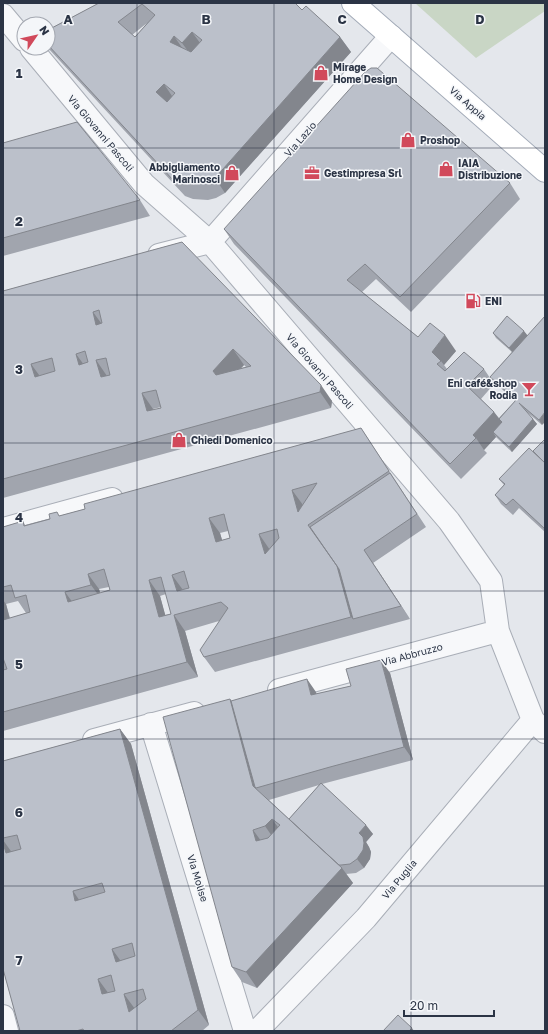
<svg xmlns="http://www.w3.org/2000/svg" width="548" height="1034" viewBox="0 0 548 1034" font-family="'Golos Text',sans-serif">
	<rect width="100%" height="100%" fill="#e4e7ec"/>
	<!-- green -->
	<path fill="#c9d6c5" d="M415,3H545V11L476,58Z"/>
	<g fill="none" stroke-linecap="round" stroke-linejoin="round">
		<!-- minor casing -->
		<g stroke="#a9aeb7" stroke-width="24">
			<path id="minor" d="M3,15L24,40
				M31,48L144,184L210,242L449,521L491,581L498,631L533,720L545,732
				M159,255L210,242L391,36
				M3,529L112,499
				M279,690L498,631
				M151,724L245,1031
				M94,740L194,713
				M3,1016L7,1031
				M257,1031L366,918L533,720"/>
		</g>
		<!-- major casing -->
		<g stroke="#a3abb8" stroke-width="24">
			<path id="major" d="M353,3L545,171"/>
		</g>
		<!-- minor -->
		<use href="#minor" stroke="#f7f8fa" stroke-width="22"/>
		<!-- major -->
		<use href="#major" stroke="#fff" stroke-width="22"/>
	</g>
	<!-- wall -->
	<path fill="#a1a5ae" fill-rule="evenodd" d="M99,3H295L302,10L340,37L351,52L225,193L216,198L208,200L193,199L185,196L48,48V30ZM147,23L135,37L132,35Z
		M3,143L140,200L150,216L3,256Z
		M510,183L520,199L411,312L376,279L362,292L418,337L456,351L444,365L447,369H484L494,384L481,399L494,412L499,418L515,401L494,382L490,377L512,352L496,338L493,333L507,316L542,425L527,412L537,424L512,452L496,437L484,450L487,453L461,479L234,244L224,229Z
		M182,242L332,401L331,408L3,498V291ZM244,365L246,367L241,368ZM161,407V408L153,410V409Z
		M361,428L426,527L373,563L410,619L215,672L204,657L219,621L185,631L198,677L3,731V527L23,521L25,525L85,509ZM228,531L230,538L222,540L220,533ZM109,587L110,590L100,593L99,589ZM166,594L171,614L165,615L160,596ZM18,601L26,613L30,612L10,618L6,604Z
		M545,439V532L519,508L513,515L501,504L495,495L504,485L499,479L533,451Z
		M390,673L413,760L322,784L373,834L366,842L369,847L371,852L370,859L364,868L356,873L346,874L353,883L257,988L242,982L232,967L230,699L231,701L316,692V694L351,686ZM319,785L289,819L269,800Z
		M120,729L131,744L209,1025L202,1031H20L3,969V761Z"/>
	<!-- shaded-wall -->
	<path fill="#83868d" d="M192,32L203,47L193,58L182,43Z
		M174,36L185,52L170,42Z
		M340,37L351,52L225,193L215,178Z
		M164,84L174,99L167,108L156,92Z
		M93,312L104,327L96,325Z
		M524,331L528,336L513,353L509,348Z
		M445,335L456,351L444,365L441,361L432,352Z
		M233,349L244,365L224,386L213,371Z
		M76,354L87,369L79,365Z
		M96,360L107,376L101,377Z
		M31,364L42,379L35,377Z
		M321,385L332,401L331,408L320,392Z
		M142,393L153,409L158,427L147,411Z
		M494,412L505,427L493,432L496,437L484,450L476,438L473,435Z
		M545,412V422L542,425L539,420Z
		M533,419L537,424L512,452L509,447Z
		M292,490L303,505L298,512Z
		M209,518L220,533L227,557L216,542Z
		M259,534L270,550L265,554Z
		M364,550L373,563L410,619L401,606Z
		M337,566L348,582L353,619L351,617Z
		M88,574L99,589L102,600L91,585Z
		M172,575L183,590L177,591Z
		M149,580L160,596L170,632L159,617Z
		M65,592L76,607L68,602Z
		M3,600L6,604L14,635L3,620Z
		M174,615L185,631L198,677L187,662Z
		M381,660L390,673L413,760L404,747Z
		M307,679L316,692L320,708L311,695Z
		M230,699L240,714L255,788L253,786Z
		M120,729L131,744L209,1025L198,1010Z
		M272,819L283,834L276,842L265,826Z
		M366,825L373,834L366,842L369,847L371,852L370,859L364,868L357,859L359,833Z
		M253,830L264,845L256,841Z
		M3,840L13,854L6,853L3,843Z
		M342,868L353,883L257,988L246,972Z
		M73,891L84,907L75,901Z
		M112,949L123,964L116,962Z
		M98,979L109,994H102Z
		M124,994L135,1009L129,1012Z
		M412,1028L414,1031H409Z"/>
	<!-- building -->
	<path fill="#bbc0ca" stroke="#83868d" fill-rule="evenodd" d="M99,3H295L302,10L306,6L340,37L215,178L205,183L197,184H182L174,181L48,45V30ZM142,4L155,15L135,37L118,22ZM192,32L202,40L191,52L170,42L174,36L182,43ZM164,84L175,93L167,102L156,92Z
		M371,68H377L510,183L400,297L365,264L347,280L418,337L430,323L445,335L432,352L441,361L437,364L445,371L464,352L484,369L467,386L494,412L473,435L476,438L450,464L224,229L365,72Z
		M77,122L140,200L3,238V143Z
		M182,242L321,385L320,392L3,479V291ZM99,310L102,323L96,325L93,312ZM233,349L251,366L216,375L213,371ZM85,351L88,362L79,365L76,354ZM52,358L55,371L35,377L31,364ZM106,358L110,375L101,377L96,360ZM156,390L161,408L147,411L142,393Z
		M507,316L524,331L509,348L493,333Z
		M545,316V412L539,420L519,403L533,419L509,447L493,432L502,422L499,419L516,400L490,377Z
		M361,428L389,471L308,525L337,566L351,617L204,657L200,650L228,608L221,602L174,615L187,662L3,712V670L7,669L3,658V618V620L30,612L26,595L15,598L11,585L3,587V527L23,521L24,526L50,519L49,514L57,512L59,516L85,509L84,504ZM317,483L298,512L292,490ZM224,514L230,538L216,542L209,518ZM277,529L279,538L265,554L259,534ZM104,569L110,590L68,602L65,592L91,585L88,574ZM184,571L189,588L177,591L172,575ZM161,577L171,614L159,617L149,580Z
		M545,439V463L533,451Z
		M529,448L545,463V529L513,499L506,505L495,495L505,484L499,479Z
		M390,473L417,514L364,550L401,606L353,619L339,569L310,527Z
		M381,660L404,747L330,767L256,788L255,787L231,701L307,679L311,695L351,686L346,669Z
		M230,699L253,786L342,868L246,972L232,967L163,717ZM272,819L280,825L268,838L256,841L253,830L265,826Z
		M120,729L198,1010L171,1031H84L83,1029L76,1031H20L3,969V843L6,853L21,849L17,835L3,838V761ZM102,883L105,892L75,901L73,891ZM132,943L135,956L116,962L112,949ZM111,975L115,991L102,994L98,979ZM143,989L146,999L129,1012L124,994Z
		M321,783L366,825L359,833L363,837L364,843L363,850L357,859L350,864L341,865H339L289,819Z
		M398,1015L412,1028L409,1031H383Z"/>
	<!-- grid -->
	<path fill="none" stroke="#2b3445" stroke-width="1" stroke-opacity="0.55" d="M137,3V1031M274,3V1031M411,3V1031M3,148H545M3,295H545M3,443H545M3,591H545M3,739H545M3,886H545"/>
	<!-- icons -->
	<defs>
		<g id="shop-bare" transform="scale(1.2)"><path d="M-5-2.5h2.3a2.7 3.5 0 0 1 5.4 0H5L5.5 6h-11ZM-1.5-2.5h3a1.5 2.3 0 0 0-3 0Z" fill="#d1495b" stroke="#f4f6f9" stroke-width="2.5" paint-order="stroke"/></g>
		<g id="office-bare" transform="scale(1.2)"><path d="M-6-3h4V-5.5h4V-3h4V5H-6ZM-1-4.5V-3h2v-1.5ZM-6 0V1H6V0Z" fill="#d1495b" stroke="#f4f6f9" stroke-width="2.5" paint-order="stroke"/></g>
		<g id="fuel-bare" transform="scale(1.2)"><path d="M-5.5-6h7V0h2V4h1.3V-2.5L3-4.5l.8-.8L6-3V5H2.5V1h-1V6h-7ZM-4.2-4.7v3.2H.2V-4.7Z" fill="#d1495b" stroke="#f4f6f9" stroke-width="2.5" paint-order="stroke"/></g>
		<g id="bar-bare" transform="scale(1.2)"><path d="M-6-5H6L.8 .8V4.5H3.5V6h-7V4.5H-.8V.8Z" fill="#d1495b" stroke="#f4f6f9" stroke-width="2.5" paint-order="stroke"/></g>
	</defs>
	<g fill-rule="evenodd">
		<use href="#shop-bare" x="321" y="73"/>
		<use href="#shop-bare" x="408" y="140"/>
		<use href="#shop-bare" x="446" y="169"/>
		<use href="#shop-bare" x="232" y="173"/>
		<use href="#office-bare" x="312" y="173"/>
		<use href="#fuel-bare" x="473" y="301"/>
		<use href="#bar-bare" x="529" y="389"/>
		<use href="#shop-bare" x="179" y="440"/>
	</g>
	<g text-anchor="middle" stroke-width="3" stroke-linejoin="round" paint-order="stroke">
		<!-- poi labels -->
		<g font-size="10" font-weight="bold" fill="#2b3445" stroke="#f4f6f9" text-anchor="start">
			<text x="333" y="71">Mirage<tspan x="333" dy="12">Home Design</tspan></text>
			<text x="420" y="144">Proshop</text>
			<text x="458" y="167">IAIA<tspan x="458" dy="12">Distribuzione</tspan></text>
			<text x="220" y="171" text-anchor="end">Abbigliamento<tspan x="220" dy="12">Marinosci</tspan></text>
			<text x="324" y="177">Gestimpresa Srl</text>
			<text x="485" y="305">ENI</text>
			<text x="517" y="387" text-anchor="end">Eni café&amp;shop<tspan x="517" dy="12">Rodia</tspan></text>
			<text x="191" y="444">Chiedi Domenico</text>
		</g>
		<!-- street labels -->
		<g font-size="10" fill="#2b3445" stroke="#f4f6f9">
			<text transform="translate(468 103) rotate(41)" y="4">Via Appia</text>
			<text transform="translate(101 133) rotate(50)" y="4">Via Giovanni Pascoli</text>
			<text transform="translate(300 139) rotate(-49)" y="4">Via Lazio</text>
			<text transform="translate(320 371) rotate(49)" y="4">Via Giovanni Pascoli</text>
			<text transform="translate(412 654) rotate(-15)" y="4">Via Abbruzzo</text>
			<text transform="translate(198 878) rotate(73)" y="4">Via Molise</text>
			<text transform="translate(399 879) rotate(-50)" y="4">Via Puglia</text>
		</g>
	</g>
	<g font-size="13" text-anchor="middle" font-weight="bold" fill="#2b3445" stroke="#f4f6f9" stroke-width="3" stroke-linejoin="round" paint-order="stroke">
		<text x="68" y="24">A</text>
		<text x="206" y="24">B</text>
		<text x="342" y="24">C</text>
		<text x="480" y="24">D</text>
		<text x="19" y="78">1</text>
		<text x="19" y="226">2</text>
		<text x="19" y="374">3</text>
		<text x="19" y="522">4</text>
		<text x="19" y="669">5</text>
		<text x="19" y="817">6</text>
		<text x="19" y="965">7</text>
	</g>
	<!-- border -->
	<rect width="548" height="1034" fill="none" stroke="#2b3445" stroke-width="8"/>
	<!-- north arrow -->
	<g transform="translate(36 36) rotate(56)"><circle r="19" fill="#f4f6f9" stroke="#a4a8b1"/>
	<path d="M0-3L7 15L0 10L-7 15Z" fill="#d1495b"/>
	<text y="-6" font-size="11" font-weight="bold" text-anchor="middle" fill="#2b3445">N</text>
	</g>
	<!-- scale -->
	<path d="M404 1010v6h90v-6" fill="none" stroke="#2b3445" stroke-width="2"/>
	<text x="410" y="1010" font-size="12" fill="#2b3445" stroke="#f4f6f9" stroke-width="3" paint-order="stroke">20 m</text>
</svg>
